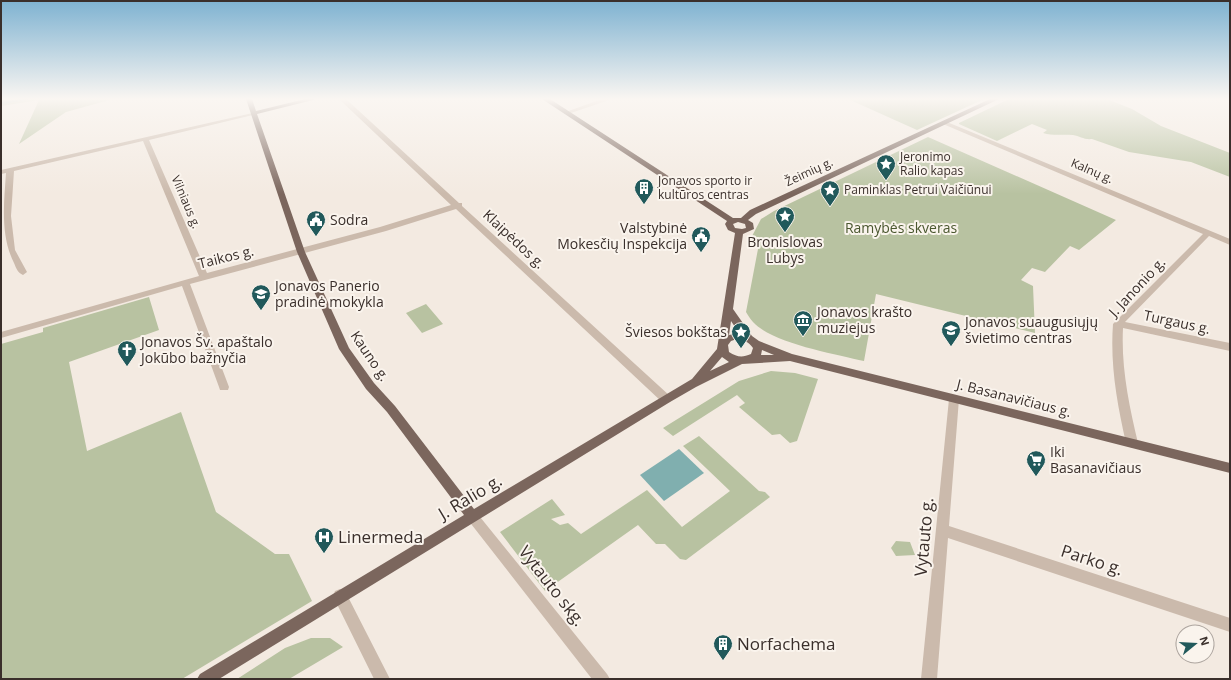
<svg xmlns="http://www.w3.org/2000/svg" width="1231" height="680" viewBox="0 0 1231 680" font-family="'Open Sans',sans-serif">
	<rect width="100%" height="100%" fill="#f3eae1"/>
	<!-- green -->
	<path fill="#b8c2a1" d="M1,99H113L66,112L19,144L39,100L1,106Z
		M848,99H984L917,130Z
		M1009,99H1107L1132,109L1161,126L1230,153V177L1191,162L1129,152L1092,139C1084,140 1080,136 1073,135C1063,134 1053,136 1043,133L1047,130L1032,124L997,141L959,124V123Z
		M928,137L1116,220L1079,250L1070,246L1045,272L1032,268L1021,280L1033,286L1035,333L876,294L864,361C835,354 772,343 753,322C750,319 748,315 746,312L758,249L750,240L761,219L774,211Z
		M149,297L159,330L69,362L87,451L181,412L216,512L275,554H289L312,601L182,679H1V344L43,332V328Z
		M426,304L443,324L422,333L406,313Z
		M771,371L795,373L818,379L797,441L790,443L780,434L772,435L739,407L745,403L737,395L673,436L663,428L739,381Z
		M699,436L759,491L765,492L770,497L686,560L680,559L665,544H656L638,525L545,591L500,532L552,499L565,515L551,519L560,525L568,523L581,534L647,490L682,527L730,491L683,446Z
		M896,541L910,542L915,555L896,556L891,548Z
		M311,638H330L343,647L289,679H237L285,648Z"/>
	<!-- water -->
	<path fill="#80afaf" d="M679,449L704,473L664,501L640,475Z"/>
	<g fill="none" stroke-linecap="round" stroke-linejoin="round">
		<!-- stream -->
		<path stroke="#80afaf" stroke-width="2" d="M1,103L27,99"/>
		<!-- minor -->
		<path fill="#cbbaac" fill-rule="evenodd" d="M339,99H346L459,203H462V206L670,396L671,399L670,402L666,403L662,402L456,209L386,231L190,284L229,387L228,390H220L219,387L182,286L1,338V332L199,276L143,141L14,171L11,216L15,250L27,272L23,275C18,273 16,268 14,263C0,235 4,203 6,173L1,174V170L257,112V114L149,140L207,273L380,227L451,205Z
			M602,99H612L568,114L563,113Z
			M943,122H947L1230,239V245L1209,236L1125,322L1230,343V351L1123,328C1121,367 1129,405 1138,443L1136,446L1132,448L1128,446L1126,443C1117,403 1110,365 1113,324L1203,234L943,124Z
			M954,395L958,396L959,399L949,526L1230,618V632L948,538L937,679H921L949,399L950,396Z
			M472,510L476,512L607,674L610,679H592L468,520L466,516L468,512Z
			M340,589L345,591L390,679H374L333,596L335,591Z"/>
		<!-- major -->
		<path fill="#7b665d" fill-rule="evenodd" d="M246,99H252L256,111L305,99H317L257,114L305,252L349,348L374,383L395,406L474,509L692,379L717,349L735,233L728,230L725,224L727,221L542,99H550L733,218H741L750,210L990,99H999L756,214L748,220L753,223L754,229L743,234L733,309L752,336L759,341L792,354L1230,463V473L790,361L742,364L696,387L670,402L219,679H197L200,674L464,515L387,412L366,389L339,349L297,252ZM738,222L745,224L746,228L742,229L735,228L733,224ZM731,321L739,333L729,335ZM737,339C744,340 749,342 753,348L751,354C742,358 737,357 729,352L728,345L731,341ZM762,350L774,355H761ZM722,357L729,362L710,371Z"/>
	</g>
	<!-- sky -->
	<linearGradient id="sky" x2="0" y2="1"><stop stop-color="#7eb2d1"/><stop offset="0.51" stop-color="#faf6f2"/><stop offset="1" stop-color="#faf6f2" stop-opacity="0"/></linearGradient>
	<rect width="1231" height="194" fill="url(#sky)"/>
	<!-- icons -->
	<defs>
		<g id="sight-pin" transform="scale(1)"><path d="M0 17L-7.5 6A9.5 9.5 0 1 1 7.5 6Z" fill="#21595b" stroke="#faf4ed"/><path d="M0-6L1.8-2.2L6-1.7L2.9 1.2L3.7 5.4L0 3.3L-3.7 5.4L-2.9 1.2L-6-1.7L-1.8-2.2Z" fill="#fff"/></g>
		<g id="building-pin" transform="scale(1)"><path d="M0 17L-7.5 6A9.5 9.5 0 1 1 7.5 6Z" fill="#21595b" stroke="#faf4ed"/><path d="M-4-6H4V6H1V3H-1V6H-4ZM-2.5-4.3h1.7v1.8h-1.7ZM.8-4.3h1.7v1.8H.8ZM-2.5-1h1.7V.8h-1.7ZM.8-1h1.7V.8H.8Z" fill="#fff"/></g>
		<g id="civic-pin" transform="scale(1)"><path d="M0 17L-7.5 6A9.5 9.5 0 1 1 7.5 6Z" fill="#21595b" stroke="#faf4ed"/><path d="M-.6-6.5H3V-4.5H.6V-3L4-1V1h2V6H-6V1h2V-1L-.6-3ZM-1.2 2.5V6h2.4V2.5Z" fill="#fff"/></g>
		<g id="school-pin" transform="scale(1)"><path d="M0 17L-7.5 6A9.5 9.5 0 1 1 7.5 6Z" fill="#21595b" stroke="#faf4ed"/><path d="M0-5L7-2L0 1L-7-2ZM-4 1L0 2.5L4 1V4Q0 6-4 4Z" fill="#fff"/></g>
		<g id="museum-pin" transform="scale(1)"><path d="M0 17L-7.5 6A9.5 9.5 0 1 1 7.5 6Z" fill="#21595b" stroke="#faf4ed"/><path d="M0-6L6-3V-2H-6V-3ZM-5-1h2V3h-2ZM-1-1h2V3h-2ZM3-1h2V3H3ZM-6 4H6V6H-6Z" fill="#fff"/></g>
		<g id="church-pin" transform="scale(1)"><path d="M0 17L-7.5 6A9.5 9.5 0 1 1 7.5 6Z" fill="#21595b" stroke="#faf4ed"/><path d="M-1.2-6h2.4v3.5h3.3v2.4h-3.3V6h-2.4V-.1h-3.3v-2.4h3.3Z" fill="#fff"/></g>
		<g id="supermarket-pin" transform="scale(1)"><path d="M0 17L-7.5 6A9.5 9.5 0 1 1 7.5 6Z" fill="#21595b" stroke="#faf4ed"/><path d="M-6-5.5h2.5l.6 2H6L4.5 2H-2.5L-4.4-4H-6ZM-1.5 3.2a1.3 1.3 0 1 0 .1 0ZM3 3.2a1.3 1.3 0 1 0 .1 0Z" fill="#fff"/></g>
		<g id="hospital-pin" transform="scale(1)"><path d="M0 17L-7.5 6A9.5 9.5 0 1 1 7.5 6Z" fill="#21595b" stroke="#faf4ed"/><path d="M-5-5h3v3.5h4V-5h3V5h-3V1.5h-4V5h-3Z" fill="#fff"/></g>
	</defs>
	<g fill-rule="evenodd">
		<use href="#sight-pin" x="886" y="164"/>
		<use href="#building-pin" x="644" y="188"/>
		<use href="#sight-pin" x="830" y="190"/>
		<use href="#sight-pin" x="785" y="216"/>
		<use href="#civic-pin" x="316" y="220"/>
		<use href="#civic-pin" x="701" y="236"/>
		<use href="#school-pin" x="261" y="294"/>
		<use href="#museum-pin" x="803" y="320"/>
		<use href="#school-pin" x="951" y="330"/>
		<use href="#sight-pin" x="741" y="332"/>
		<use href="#church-pin" x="127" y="350"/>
		<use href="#supermarket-pin" x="1036" y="460"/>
		<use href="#hospital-pin" x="324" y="537"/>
		<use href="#building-pin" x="723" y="644"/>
	</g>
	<g text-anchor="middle" stroke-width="4" stroke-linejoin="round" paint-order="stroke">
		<!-- far-poi labels -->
		<g font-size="12" fill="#3a2f2b" stroke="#faf4ed" text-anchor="start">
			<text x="900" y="161">Jeronimo<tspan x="900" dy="14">Ralio kapas</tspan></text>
			<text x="658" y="185">Jonavos sporto ir<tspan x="658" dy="14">kultūros centras</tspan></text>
			<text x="844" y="194">Paminklas Petrui Vaičiūnui</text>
		</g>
		<!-- far-street labels -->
		<g font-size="12" fill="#3a2f2b" stroke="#faf4ed">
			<text transform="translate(1092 171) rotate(23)" y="4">Kalnų g.</text>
			<text transform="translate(809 172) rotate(-25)" y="4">Žeimių g.</text>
			<text transform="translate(186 202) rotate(67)" y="4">Vilniaus g.</text>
		</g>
		<!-- poi labels -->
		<g font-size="14" fill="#3a2f2b" stroke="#faf4ed" text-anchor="start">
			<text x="330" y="225">Sodra</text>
			<text x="687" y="233" text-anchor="end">Valstybinė<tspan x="687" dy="16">Mokesčių Inspekcija</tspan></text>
			<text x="785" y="247" text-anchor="middle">Bronislovas<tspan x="785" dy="16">Lubys</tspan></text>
			<text x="275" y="291">Jonavos Panerio<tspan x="275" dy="16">pradinė mokykla</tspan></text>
			<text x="817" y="317">Jonavos krašto<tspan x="817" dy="16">muziejus</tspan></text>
			<text x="965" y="327">Jonavos suaugusiųjų<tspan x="965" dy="16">švietimo centras</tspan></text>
			<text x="727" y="337" text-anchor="end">Šviesos bokštas</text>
			<text x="141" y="347">Jonavos Šv. apaštalo<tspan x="141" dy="16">Jokūbo bažnyčia</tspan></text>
			<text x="1050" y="457">Iki<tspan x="1050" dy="16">Basanavičiaus</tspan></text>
		</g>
		<!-- park labels -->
		<g font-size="14" fill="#4a572f" stroke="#faf4ed">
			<text x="901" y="233">Ramybės skveras</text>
		</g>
		<!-- street labels -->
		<g font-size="14" fill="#3a2f2b" stroke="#faf4ed">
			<text transform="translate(514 239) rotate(43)" y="5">Klaipėdos g.</text>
			<text transform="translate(226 257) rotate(-14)" y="5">Taikos g.</text>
			<text transform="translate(1137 287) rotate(-47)" y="5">J. Janonio g.</text>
			<text transform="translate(1177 322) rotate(12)" y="5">Turgaus g.</text>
			<text transform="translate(370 356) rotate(56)" y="5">Kauno g.</text>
			<text transform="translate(1014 398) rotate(14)" y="5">J. Basanavičiaus g.</text>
		</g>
		<!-- near-street labels -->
		<g font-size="17" fill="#3a2f2b" stroke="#faf4ed">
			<text transform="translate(470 497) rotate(-31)" y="6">J. Ralio g.</text>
			<text transform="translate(924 537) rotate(-85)" y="6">Vytauto g.</text>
			<text transform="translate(1092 560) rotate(18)" y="6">Parko g.</text>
			<text transform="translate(552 586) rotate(52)" y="6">Vytauto skg.</text>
		</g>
		<!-- near-poi labels -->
		<g font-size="17" fill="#3a2f2b" stroke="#faf4ed" text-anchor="start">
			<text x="338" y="543">Linermeda</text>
			<text x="737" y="650">Norfachema</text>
		</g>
	</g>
	<!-- border -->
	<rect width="1231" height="680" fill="none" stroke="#3a2f2b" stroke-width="4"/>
	<!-- north arrow -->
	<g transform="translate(1195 644) rotate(72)"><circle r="19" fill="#faf4ed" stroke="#ada59f"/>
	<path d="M0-3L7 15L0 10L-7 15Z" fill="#21595b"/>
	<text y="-6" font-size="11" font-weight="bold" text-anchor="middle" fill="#3a2f2b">N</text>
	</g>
</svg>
